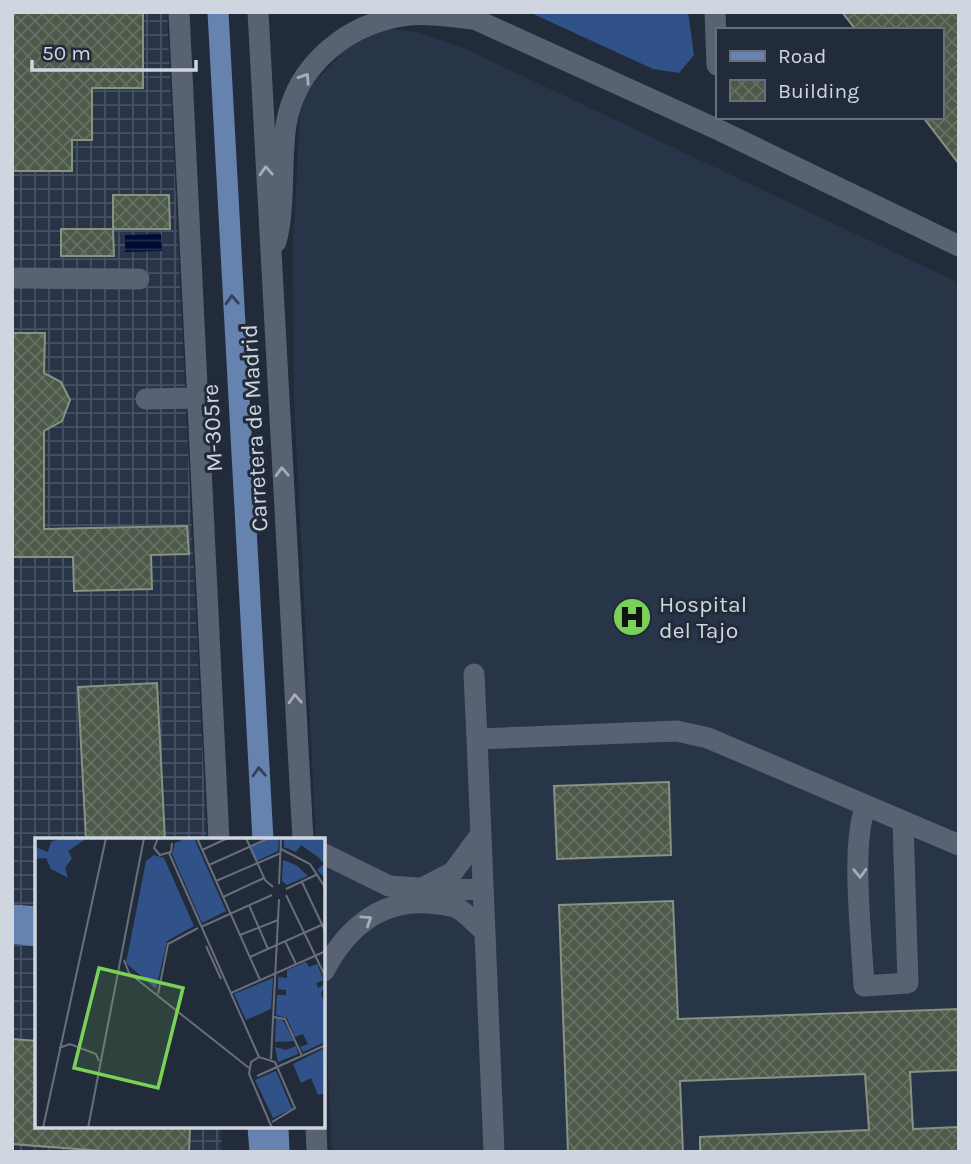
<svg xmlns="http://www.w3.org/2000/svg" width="971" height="1164" viewBox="0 0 971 1164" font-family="Karla,sans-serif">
	<defs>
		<pattern id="industrial-grid" width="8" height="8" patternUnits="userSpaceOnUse" patternTransform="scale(1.75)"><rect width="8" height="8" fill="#283447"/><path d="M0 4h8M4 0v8" fill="none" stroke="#465161"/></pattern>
		<pattern id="water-rules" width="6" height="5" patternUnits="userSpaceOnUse" patternTransform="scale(1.75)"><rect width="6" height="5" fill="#000b33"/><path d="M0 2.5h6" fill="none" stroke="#242e50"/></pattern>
		<pattern id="building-cross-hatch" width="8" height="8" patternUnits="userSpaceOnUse" patternTransform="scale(1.75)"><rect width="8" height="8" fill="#4d5949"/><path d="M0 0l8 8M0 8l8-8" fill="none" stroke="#667063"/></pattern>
	</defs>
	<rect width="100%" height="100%" fill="#222b39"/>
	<!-- built -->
	<path fill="#283447" d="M390,29L417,32L466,49L959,283V1152H332L324,987V840H316L294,399L293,245L300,112L305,95L319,77L350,45L357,39Z"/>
	<!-- industrial -->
	<path fill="url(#industrial-grid)" d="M12,12H167L207,840H37V1127H221L222,1152H12Z"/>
	<!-- grass -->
	<path fill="#305289" d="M529,12H688L694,55L679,73L653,69Z"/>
	<!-- water -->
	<path fill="url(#water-rules)" d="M161,234L162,251L125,252V235Z"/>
	<!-- building -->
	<path fill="url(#building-cross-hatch)" stroke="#869382" stroke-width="2" d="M12,12H143V88H92V140H72V171H12Z
		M842,12H959V164L923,117H941V30H856Z
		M113,195H169L170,229H113Z
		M61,229H113L114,256H61Z
		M12,333H45L44,373L61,382L70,400L62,421L44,431V529L187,526L189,554L151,555L152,589L74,591L73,557H12Z
		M157,683L165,840H86L78,687Z
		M669,782L671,855L557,859L554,786Z
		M673,901L678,1019L959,1009V1070L910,1072L913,1129L959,1127V1152H700V1137L869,1130L865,1074L680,1081L683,1152H568L559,905Z
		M12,1039L37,1041V1127H190L189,1152H115L12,1144Z"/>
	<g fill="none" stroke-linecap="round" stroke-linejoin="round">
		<!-- minor -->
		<path stroke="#586272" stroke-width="21" d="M179,12L219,840
			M258,12L303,840
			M459,12L721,131L959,246
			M715,12L717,65
			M276,242C286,203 280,164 286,125C296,64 349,22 409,15C431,13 452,17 473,19
			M12,278L139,279
			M146,399L197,398
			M474,674L477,739
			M866,806C850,842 862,942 864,986L908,983L903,822
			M324,854L389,886L448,890L483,889
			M422,888L453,872L481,834
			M324,971C345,931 378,900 427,903C437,904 450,904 459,909C468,915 476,924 484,931
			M316,1127L317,1152
			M494,1152L477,739L677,731L708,738L959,845"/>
		<!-- major -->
		<path stroke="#6682af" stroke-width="21" d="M218,12L263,840
			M12,915L37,917
			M12,933L37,936
			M258,1127L260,1152
			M278,1127L279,1152"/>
	</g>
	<!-- one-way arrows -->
	<defs><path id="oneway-chevron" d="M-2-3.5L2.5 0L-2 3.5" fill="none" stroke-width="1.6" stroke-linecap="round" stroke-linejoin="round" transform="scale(1.75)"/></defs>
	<g stroke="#a6adb9">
		<use href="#oneway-chevron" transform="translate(305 78) rotate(-57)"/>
		<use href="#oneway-chevron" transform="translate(266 171) rotate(-93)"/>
		<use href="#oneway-chevron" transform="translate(282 472) rotate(-93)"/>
		<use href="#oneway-chevron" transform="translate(295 699) rotate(-93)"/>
		<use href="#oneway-chevron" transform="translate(860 873) rotate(88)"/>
		<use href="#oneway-chevron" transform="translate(367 920) rotate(-34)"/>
	</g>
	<g stroke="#334156">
		<use href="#oneway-chevron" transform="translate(232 300) rotate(-93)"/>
		<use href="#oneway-chevron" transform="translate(259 772) rotate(-93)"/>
	</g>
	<!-- icons -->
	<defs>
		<g id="hospital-disc" transform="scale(2.0125)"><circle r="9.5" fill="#79d157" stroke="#222b39"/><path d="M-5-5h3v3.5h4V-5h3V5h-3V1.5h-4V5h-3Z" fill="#111"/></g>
	</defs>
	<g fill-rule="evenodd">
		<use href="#hospital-disc" x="632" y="617"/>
	</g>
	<g text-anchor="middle" stroke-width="6" stroke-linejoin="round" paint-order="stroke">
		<!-- street labels -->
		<g font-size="23" fill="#d0d6df" stroke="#222b39">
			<text transform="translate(212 428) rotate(-93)" y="8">M-305re</text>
			<text transform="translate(254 428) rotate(-93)" y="8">Carretera de Madrid</text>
		</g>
		<!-- poi labels -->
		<g font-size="23" fill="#d0d6df" stroke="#222b39" text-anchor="start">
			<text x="659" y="612">Hospital<tspan x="659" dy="26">del Tajo</tspan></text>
		</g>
	</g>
	<!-- overview -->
	<g transform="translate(35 838)">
		<rect width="290" height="290" fill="#222b39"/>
		<path d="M152,0H159L191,73L167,85L137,16L140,5ZM236,0H244L243,13L222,23L216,9ZM249,0H290V40L282,32L289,26L283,19L266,7L261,14L249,9ZM119,17L129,20L159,88L132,103L121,151L91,125L111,23ZM271,124L274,129L282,126L289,142L281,145L283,150L290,147L286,156L290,166V204L268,214L265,209L273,206L268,196L260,199L252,180L241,177L242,157H251V152L243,151V139L252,140V132ZM238,140L236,171L211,182L199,156ZM241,180L247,181L259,203L240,204ZM261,208L263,216L243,224L240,209L251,212ZM290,210V255L283,257L276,240L266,245L258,226Z" fill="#305289"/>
		<path d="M26,0H52L33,13L37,20L30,30L33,40L16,31L11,20L0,21V9L13,14L16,4Z" fill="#305289"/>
		<path d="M248,22L261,27L273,38L252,47L247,43ZM241,233L257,271L238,280L220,242Z" fill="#305289"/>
		<path fill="none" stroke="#686f7b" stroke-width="2" d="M123,0L119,10L125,17L136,14L137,5M162,0L225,142M211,0L230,42L238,49M246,11L275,26L291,51M167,12L193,0M134,15L224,219M174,27L234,0M181,43L246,15M267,44L291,95M244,46L246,0M251,51L283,36M251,57L291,140M188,59L229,40M214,67L233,111M166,89L237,57M205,97L243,82M250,103L261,126M171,108L186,141M215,119L291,85M89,122L94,135L214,230M196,155L291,113M123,156L133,106L163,90M239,179L250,181L267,218M24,210L35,206L61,216L64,223M236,221L244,61M222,238L291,207M237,284L260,270L240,224L224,219L216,224L214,236L237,290M8,290L71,0M53,290L109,0"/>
		<path fill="#79d157" fill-opacity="0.15" stroke="#79d157" stroke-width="3.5" d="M64,130L148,150L123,250L39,230Z"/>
		<rect width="290" height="290" fill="none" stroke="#d0d6df" stroke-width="3.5"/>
	</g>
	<!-- border -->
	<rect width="971" height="1164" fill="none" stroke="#d0d6df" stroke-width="28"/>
	<!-- legend -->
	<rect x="716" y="28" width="228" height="91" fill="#222b39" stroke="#686f7b" stroke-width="2"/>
	<rect x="730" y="51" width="35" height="10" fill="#6682af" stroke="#686f7b" stroke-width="2"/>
	<text x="778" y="63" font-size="21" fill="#d0d6df">Road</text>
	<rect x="730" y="80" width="35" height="21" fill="url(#building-cross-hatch)" stroke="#686f7b" stroke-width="2"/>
	<text x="778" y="98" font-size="21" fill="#d0d6df">Building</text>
	<!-- scale -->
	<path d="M32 60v10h164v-10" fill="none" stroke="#d0d6df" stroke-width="3.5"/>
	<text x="42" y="60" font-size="21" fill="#d0d6df" stroke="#222b39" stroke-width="5" paint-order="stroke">50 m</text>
</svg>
